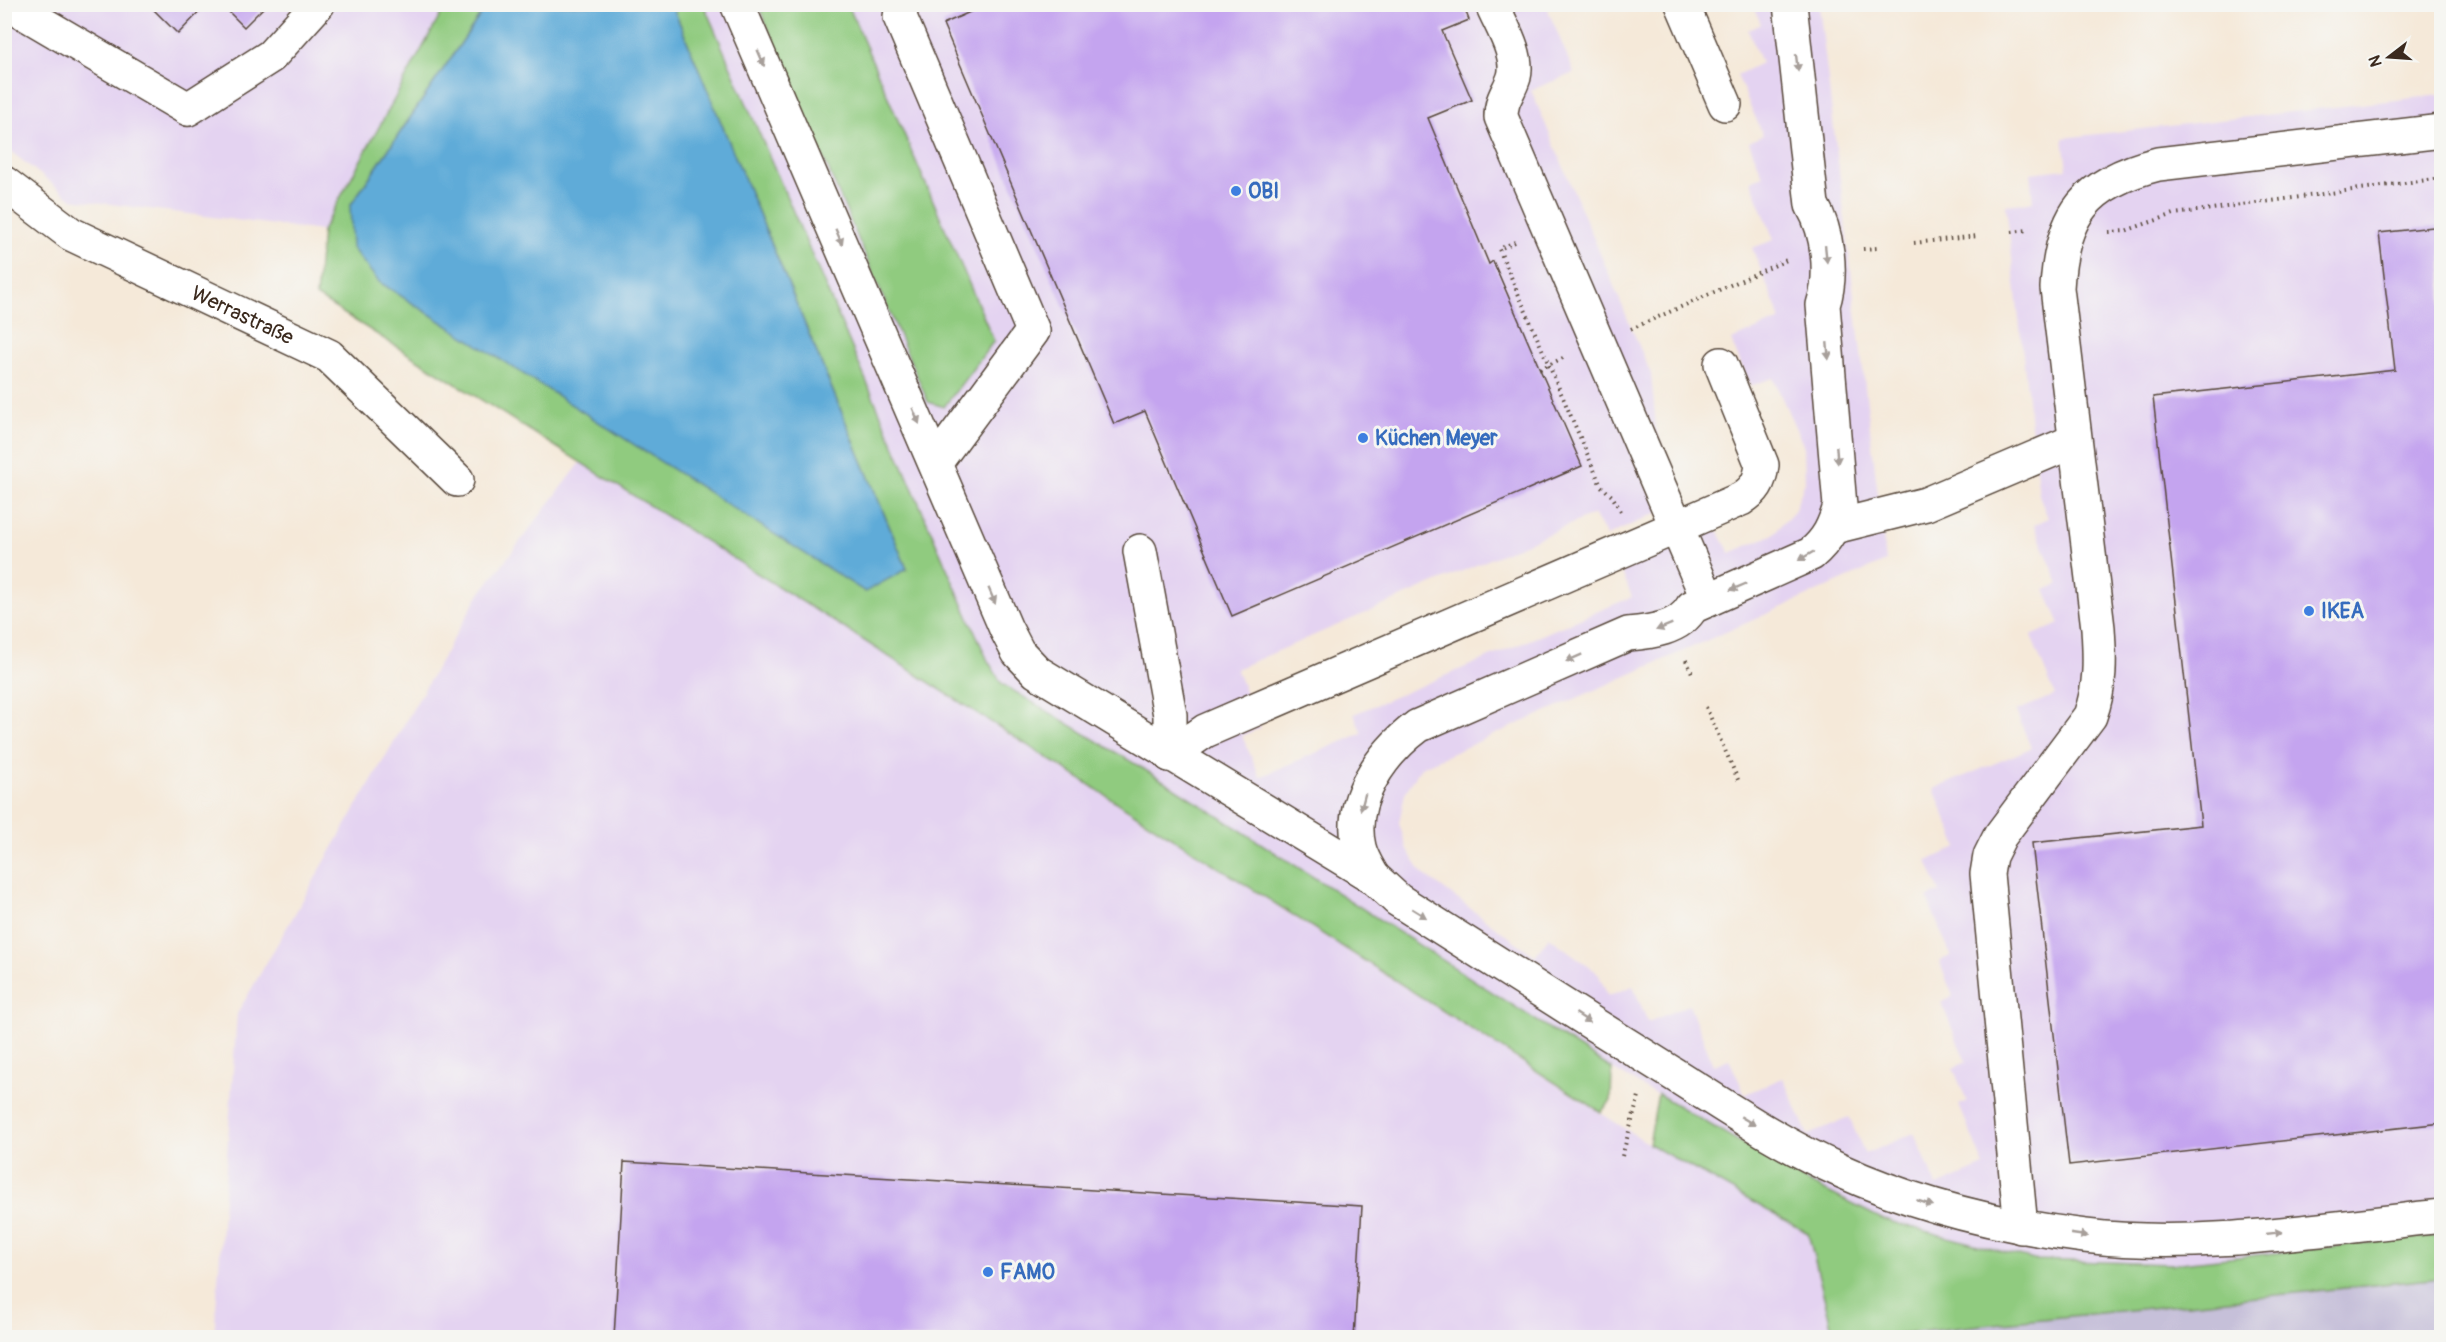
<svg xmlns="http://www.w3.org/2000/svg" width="2446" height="1342" viewBox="0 0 2446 1342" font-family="Pangolin,sans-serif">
	<rect width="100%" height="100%" fill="#f6f6f2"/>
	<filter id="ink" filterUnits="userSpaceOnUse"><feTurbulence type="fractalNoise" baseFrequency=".0167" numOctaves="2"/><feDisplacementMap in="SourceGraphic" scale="12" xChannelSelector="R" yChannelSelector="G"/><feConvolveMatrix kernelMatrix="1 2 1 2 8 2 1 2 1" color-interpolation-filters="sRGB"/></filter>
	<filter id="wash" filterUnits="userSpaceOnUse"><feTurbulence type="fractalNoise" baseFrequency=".008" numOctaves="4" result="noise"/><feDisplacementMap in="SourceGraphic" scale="24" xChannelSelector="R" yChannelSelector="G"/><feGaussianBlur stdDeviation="1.35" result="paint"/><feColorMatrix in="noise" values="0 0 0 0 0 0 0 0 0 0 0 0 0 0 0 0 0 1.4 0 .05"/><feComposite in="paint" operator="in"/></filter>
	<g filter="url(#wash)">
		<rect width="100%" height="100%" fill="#f5e9d9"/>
		<!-- built -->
		<path fill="#e4d3f1" d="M4,5H446L322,231L72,199L5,147Z
			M704,5H758L928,402L944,407L994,341L848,5H1546L1574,73L1531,90L1651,374L1656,429L1684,500L1607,536L1594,514L1236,669L1260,728L1242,736L1260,777L1362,733L1354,714L1632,597L1621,570L1717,529L1730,553L1772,535L1794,512L1805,482L1804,447L1773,378L1750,386L1731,340L1781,320L1752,248L1774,240L1751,181L1763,176L1749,142L1763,135L1737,75L1761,63L1748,30L1761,24L1753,5H1819L1886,561L1421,767L1405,793L1399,823L1407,850L1422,873L1535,956L1549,937L1598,973L1608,996L1633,986L1648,1022L1689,1005L1714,1065L1729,1059L1745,1094L1783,1078L1808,1135L1849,1117L1865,1154L1914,1133L1937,1186L1984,1166L1959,1105L1967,1101L1953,1068L1966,1062L1941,1002L1953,996L1939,961L1951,956L1927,898L1940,892L1927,861L1958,847L1934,789L2031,748L2016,711L2055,695L2031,636L2060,624L2045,590L2059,584L2034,525L2048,518L2039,495L2006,205L2033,202L2030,173L2067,169L2063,138L2441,95V1235L2172,1264L2034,1260L1884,1220L1806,1181L1612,1069L1167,783L1002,684L988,661L953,582Z
			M582,461L1649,1144L1808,1233L1834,1337L214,1338L237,1014L478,596Z"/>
		<!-- industrial -->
		<path fill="#c6c0d9" d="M2441,1278V1337L1866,1338L1983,1325Z"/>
		<!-- green -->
		<path fill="#90cb7f" stroke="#667a4e" stroke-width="1.5" d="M446,5H487L350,206L907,569L672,5H704L953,582L988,661L1002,684L1167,783L1612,1069L1611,1101L1601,1112L852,633L316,296L322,231Z
			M758,5H848L994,341L944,407L928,402Z
			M1658,1094L1806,1181L1884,1220L2034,1260L2172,1264L2441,1235V1278L1866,1337H1834L1808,1233L1649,1144Z"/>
		<!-- water -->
		<path fill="#5fabd8" stroke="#4d6a7b" stroke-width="1.5" d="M487,5H672L907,569L865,592L379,282L352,248L350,206Z"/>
		<g id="blocks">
			<!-- building -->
			<path fill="#c4a4ef" d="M148,4H207L178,34Z
				M988,4H1463L1469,20L1442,31L1472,100L1428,118L1489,264L1493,261L1582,466L1232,616L1145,411L1114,424L943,24Z
				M222,5H266L244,27Z
				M2442,226V1123L2069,1165L2032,843L2201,825L2153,397L2395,370L2379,233Z
				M624,1162L1362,1206L1354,1338H614Z"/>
		</g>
	</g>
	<g filter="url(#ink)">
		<use href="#blocks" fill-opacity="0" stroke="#57473a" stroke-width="1.5"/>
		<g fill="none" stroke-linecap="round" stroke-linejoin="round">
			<!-- minor casing -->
			<g stroke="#57473a" stroke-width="36">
				<g id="minor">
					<path d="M9,4L188,109L271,56L318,4"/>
					<path d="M737,4L1006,629L1018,652L1037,672L1373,877L1398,900C1488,957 1577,1014 1667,1070C1723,1105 1778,1143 1839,1170C1916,1205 2000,1226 2085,1236C2202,1250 2325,1228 2442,1216"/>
					<path d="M902,4L900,17L1033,331L936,462"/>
					<path d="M1492,4C1500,24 1520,54 1514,77C1509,93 1501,98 1501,117L1708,600"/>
					<path d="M1682,4L1725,104"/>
					<path id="s1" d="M4,183L71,234L329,356L457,480"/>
					<path d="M1834,527L1926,504L2074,441"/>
					<path d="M1140,551L1170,715V755"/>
					<path d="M1170,755L1205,731L1741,499C1755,490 1760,482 1762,465L1721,364"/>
					<path d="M1373,877C1368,868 1361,857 1359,847C1348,800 1382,753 1418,726L1628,634C1650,632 1680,629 1692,607L1811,554C1828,540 1834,526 1840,506L1823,305C1833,275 1828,232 1812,205L1790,4"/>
					<path d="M2021,1227L1987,874L1990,856L2000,836L2090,716C2101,686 2100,659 2098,628L2057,288C2061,215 2086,182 2158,164L2442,131"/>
				</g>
			</g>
			<!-- path -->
			<path stroke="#57473a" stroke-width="4" stroke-dasharray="1.5 4.5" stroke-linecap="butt" d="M2012,232L2027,230
				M2109,232L2125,231L2174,214L2442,178
				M1515,242L1499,249L1601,486L1612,496L1621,511
				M1914,243L1978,236
				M1863,249L1877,248
				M1631,329L1789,259
				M1540,369L1565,357
				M1686,660L1692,673
				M1706,707L1739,782
				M1622,1156L1639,1096"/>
			<!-- minor -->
			<use href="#minor" stroke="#fff" stroke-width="33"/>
		</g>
		<!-- one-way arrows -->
		<defs><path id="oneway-solid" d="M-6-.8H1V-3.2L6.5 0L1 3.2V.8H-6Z" transform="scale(1.5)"/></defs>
		<g fill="#a79f9a">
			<use href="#oneway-solid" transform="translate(761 58) rotate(67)"/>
			<use href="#oneway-solid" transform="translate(1797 63) rotate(83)"/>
			<use href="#oneway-solid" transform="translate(839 237) rotate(67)"/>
			<use href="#oneway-solid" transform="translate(1826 254) rotate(84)"/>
			<use href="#oneway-solid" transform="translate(1828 351) rotate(85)"/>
			<use href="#oneway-solid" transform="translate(916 416) rotate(67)"/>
			<use href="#oneway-solid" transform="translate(1837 455) rotate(85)"/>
			<use href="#oneway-solid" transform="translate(1806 556) rotate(150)"/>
			<use href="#oneway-solid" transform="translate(1738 587) rotate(157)"/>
			<use href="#oneway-solid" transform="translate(992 596) rotate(67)"/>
			<use href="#oneway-solid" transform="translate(1664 627) rotate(158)"/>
			<use href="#oneway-solid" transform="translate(1574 658) rotate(156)"/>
			<use href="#oneway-solid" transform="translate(1363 802) rotate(105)"/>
			<use href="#oneway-solid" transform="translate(1419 913) rotate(32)"/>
			<use href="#oneway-solid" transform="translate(1583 1018) rotate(33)"/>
			<use href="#oneway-solid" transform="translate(1748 1121) rotate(31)"/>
			<use href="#oneway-solid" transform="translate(1925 1203) rotate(18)"/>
			<use href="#oneway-solid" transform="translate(2274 1233) rotate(-6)"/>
			<use href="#oneway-solid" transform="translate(2079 1235) rotate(8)"/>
		</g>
	</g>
	<!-- markers -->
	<g fill="#3f7fe0" stroke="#f6f6f2" stroke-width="2">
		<circle cx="1236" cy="191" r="6"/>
		<circle cx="1363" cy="438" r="6"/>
		<circle cx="2309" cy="611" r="6"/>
		<circle cx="988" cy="1272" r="6"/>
	</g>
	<g text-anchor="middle" stroke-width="6" stroke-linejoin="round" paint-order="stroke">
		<!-- shop labels -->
		<g font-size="21" font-weight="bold" fill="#366cbe" stroke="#f6f6f2" text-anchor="start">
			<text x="1248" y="198">OBI</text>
			<text x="1375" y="445">Küchen Meyer</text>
			<text x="2321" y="618">IKEA</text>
			<text x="1000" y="1279">FAMO</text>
		</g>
		<!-- street labels -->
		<g font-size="21" fill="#3b2a1e" stroke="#f6f6f2">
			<text dy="7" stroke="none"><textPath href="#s1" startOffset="274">Werrastraße</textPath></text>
		</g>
	</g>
	<!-- margin -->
	<rect width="2446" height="1342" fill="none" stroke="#f6f6f2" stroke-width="24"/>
	<!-- north arrow -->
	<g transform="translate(2389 57) rotate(253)" stroke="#f6f6f2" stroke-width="4.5" paint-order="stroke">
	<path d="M0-4.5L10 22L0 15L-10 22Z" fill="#3b2a1e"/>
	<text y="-9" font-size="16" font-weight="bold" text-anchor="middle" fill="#3b2a1e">N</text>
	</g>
</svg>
